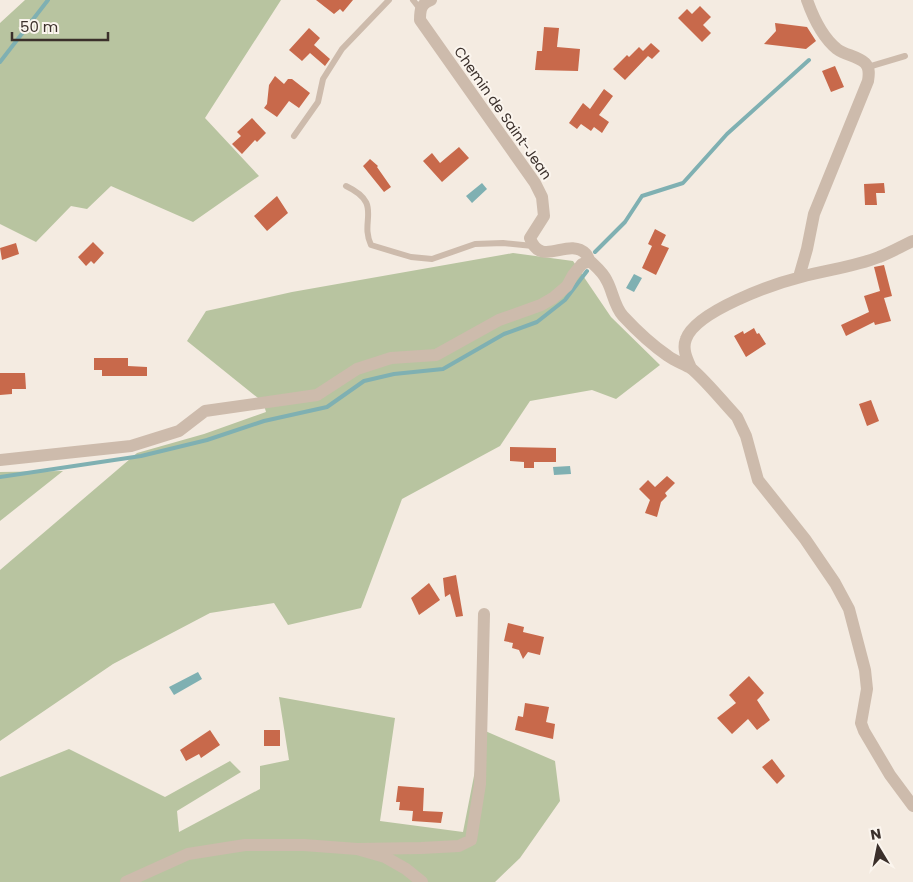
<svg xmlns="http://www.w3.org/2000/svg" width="913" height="882" viewBox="0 0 913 882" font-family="Poppins,sans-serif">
	<rect width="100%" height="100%" fill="#f4ebe1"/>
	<!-- green -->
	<path fill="#b8c4a0" d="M25,0H281L205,118L259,176L193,222L111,186L87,209L71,206L36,242L0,224V23Z
		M513,253L573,261L611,317L660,365L616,399L592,390L530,401L500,446L402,499L361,608L288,625L274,603L210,613L113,664L0,741V570L137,453L204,434L266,412L263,402L187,341L206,311L292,292Z
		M63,471L0,521V472Z
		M279,697L395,718L380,821L463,832L483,730L555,761L560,801L520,858L495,882H0V777L69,749L165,797L230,761L241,772L177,811L179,832L260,789V766L289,760Z"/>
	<!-- water -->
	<path fill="#7fb0b2" d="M482,183L487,189L472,203L466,196Z
		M634,274L642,278L634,292L626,288Z
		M570,466L571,474L554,475L553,467Z
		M198,672L202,679L174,695L169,687Z"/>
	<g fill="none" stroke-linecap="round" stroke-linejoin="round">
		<!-- stream -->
		<path stroke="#7fb0b2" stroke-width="4" d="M0,62L48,0
			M595,252L625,222L642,196L683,183L727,134L809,60
			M0,477L141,456L207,440L264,421L327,407L364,381L394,374L443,369L504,334L537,322L565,300L587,271"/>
	</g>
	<!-- building -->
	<path fill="#c8694b" d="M316,0H353L343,12L340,9L334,14Z
		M700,6L711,17L703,25L711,33L702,42L678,18L687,9L692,14Z
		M775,23L807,27L816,41L806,49L764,44L776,31Z
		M544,27L559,28L557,47L580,49L578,71L535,70L537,51H542Z
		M309,28L320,38L314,45L330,59L325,66L310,53L302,61L289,50Z
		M651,43L660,51L652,59L648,56L625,80L613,69L627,55L629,57L639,47L643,51Z
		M835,66L844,87L831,92L822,71Z
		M275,76L284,84L288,79H292L310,93L299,108L289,101L277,117L264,108L267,104L269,85Z
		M604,89L613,96L599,115L609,122L602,133L594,127L591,131L581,124L577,129L569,123L583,103L590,109Z
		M252,118L266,133L257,142L255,140L242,154L232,144L241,136L237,132Z
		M459,147L469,158L442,182L423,161L432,153L440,163Z
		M370,159L378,166L377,167L391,187L384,192L363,166Z
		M884,183L885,193H876L877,205H865L864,184Z
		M277,196L288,213L267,231L254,216Z
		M655,229L666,235L661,245L669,248L656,275L642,268L652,246L648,244Z
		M93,242L104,253L94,264L91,261L86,266L78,257Z
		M16,243L19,254L2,260L0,248Z
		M884,265L892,296L884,298L891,321L875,325L874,322L846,336L841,325L869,312L864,296L880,291L874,267Z
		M754,328L757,334L759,333L766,344L746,357L734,336L743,331L744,334Z
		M94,358H128V366L147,367V376H102V370H94Z
		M0,373H25L26,389H12V394L0,395Z
		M871,400L879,421L867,426L859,404Z
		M510,447L556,448V462H534V468H524V462L510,461Z
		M667,476L675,483L665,493L667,496L661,502L657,517L645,513L650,500L639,489L648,480L655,487Z
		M456,575L463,616L456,617L450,594L445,597L443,578Z
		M429,583L440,600L419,615L411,598Z
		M508,623L524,627L523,632L544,637L540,655L528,652L523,659L519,650L512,648L513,643L504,641Z
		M749,676L764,693L757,700L770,720L757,730L748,719L732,734L717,718L736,703L729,695Z
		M525,703L549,707L546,722L555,724L553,739L515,730L518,716L523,717Z
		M210,730L220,745L201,758L199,754L186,761L180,750Z
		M264,730H280V746H264Z
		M772,759L785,776L777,784L762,767Z
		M398,786L424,788L423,811L443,812L441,823L412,821L413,811L399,810L400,802H396Z"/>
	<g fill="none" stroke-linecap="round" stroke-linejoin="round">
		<!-- service -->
		<path stroke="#cdbbac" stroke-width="6" d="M413,0L420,9
			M868,67L905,56
			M294,136L318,102L323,79L342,49L389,0
			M346,186C384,204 359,220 371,245L411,257L432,259L475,244L503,243L533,246"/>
		<!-- minor -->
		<path stroke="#cdbbac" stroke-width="12" d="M431,0C421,4 420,9 420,20L535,183L542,197L544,216L530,238C541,269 568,236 586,254C588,256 588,259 590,261C596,267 603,272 607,281C613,292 614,306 623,316C636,330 652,345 668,356C676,362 685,364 692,369C708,383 722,401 737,417L746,436L758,480L805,539L835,583L849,609L865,670L867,689L861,723L864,731L890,775L913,806
			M799,277L807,249L814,214L868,81C869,75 870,68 865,63C857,56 845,55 837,49C822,37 813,17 807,0
			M691,368C687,359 682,349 686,339C696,311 773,284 801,277C826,270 854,267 879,257C890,253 902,246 913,241
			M0,460L131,446L179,431L205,411L317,395L357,369L391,358L436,355L499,320L541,305L553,298L567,286L573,275L582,264L590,261
			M357,849L421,848L459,846L471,840L480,784L484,614
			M126,882L188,854L245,845H304L357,849L385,857L406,869L422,882"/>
	</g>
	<g text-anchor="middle" stroke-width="4" stroke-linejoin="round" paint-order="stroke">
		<!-- street labels -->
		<g font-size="14" fill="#3b302b" stroke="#fbf5ee">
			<text transform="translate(503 113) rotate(55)" y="5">Chemin de Saint-Jean</text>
		</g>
	</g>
	<!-- north arrow -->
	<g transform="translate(878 847) rotate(350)" stroke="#fbf5ee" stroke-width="4" paint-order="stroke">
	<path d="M0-4L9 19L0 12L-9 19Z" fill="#3b302b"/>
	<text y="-8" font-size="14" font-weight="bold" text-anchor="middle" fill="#3b302b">N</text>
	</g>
	<!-- scale -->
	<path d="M12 32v8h96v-8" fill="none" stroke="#3b302b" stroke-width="2.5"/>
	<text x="20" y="32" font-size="15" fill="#3b302b" stroke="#fbf5ee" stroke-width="4" paint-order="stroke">50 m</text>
</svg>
